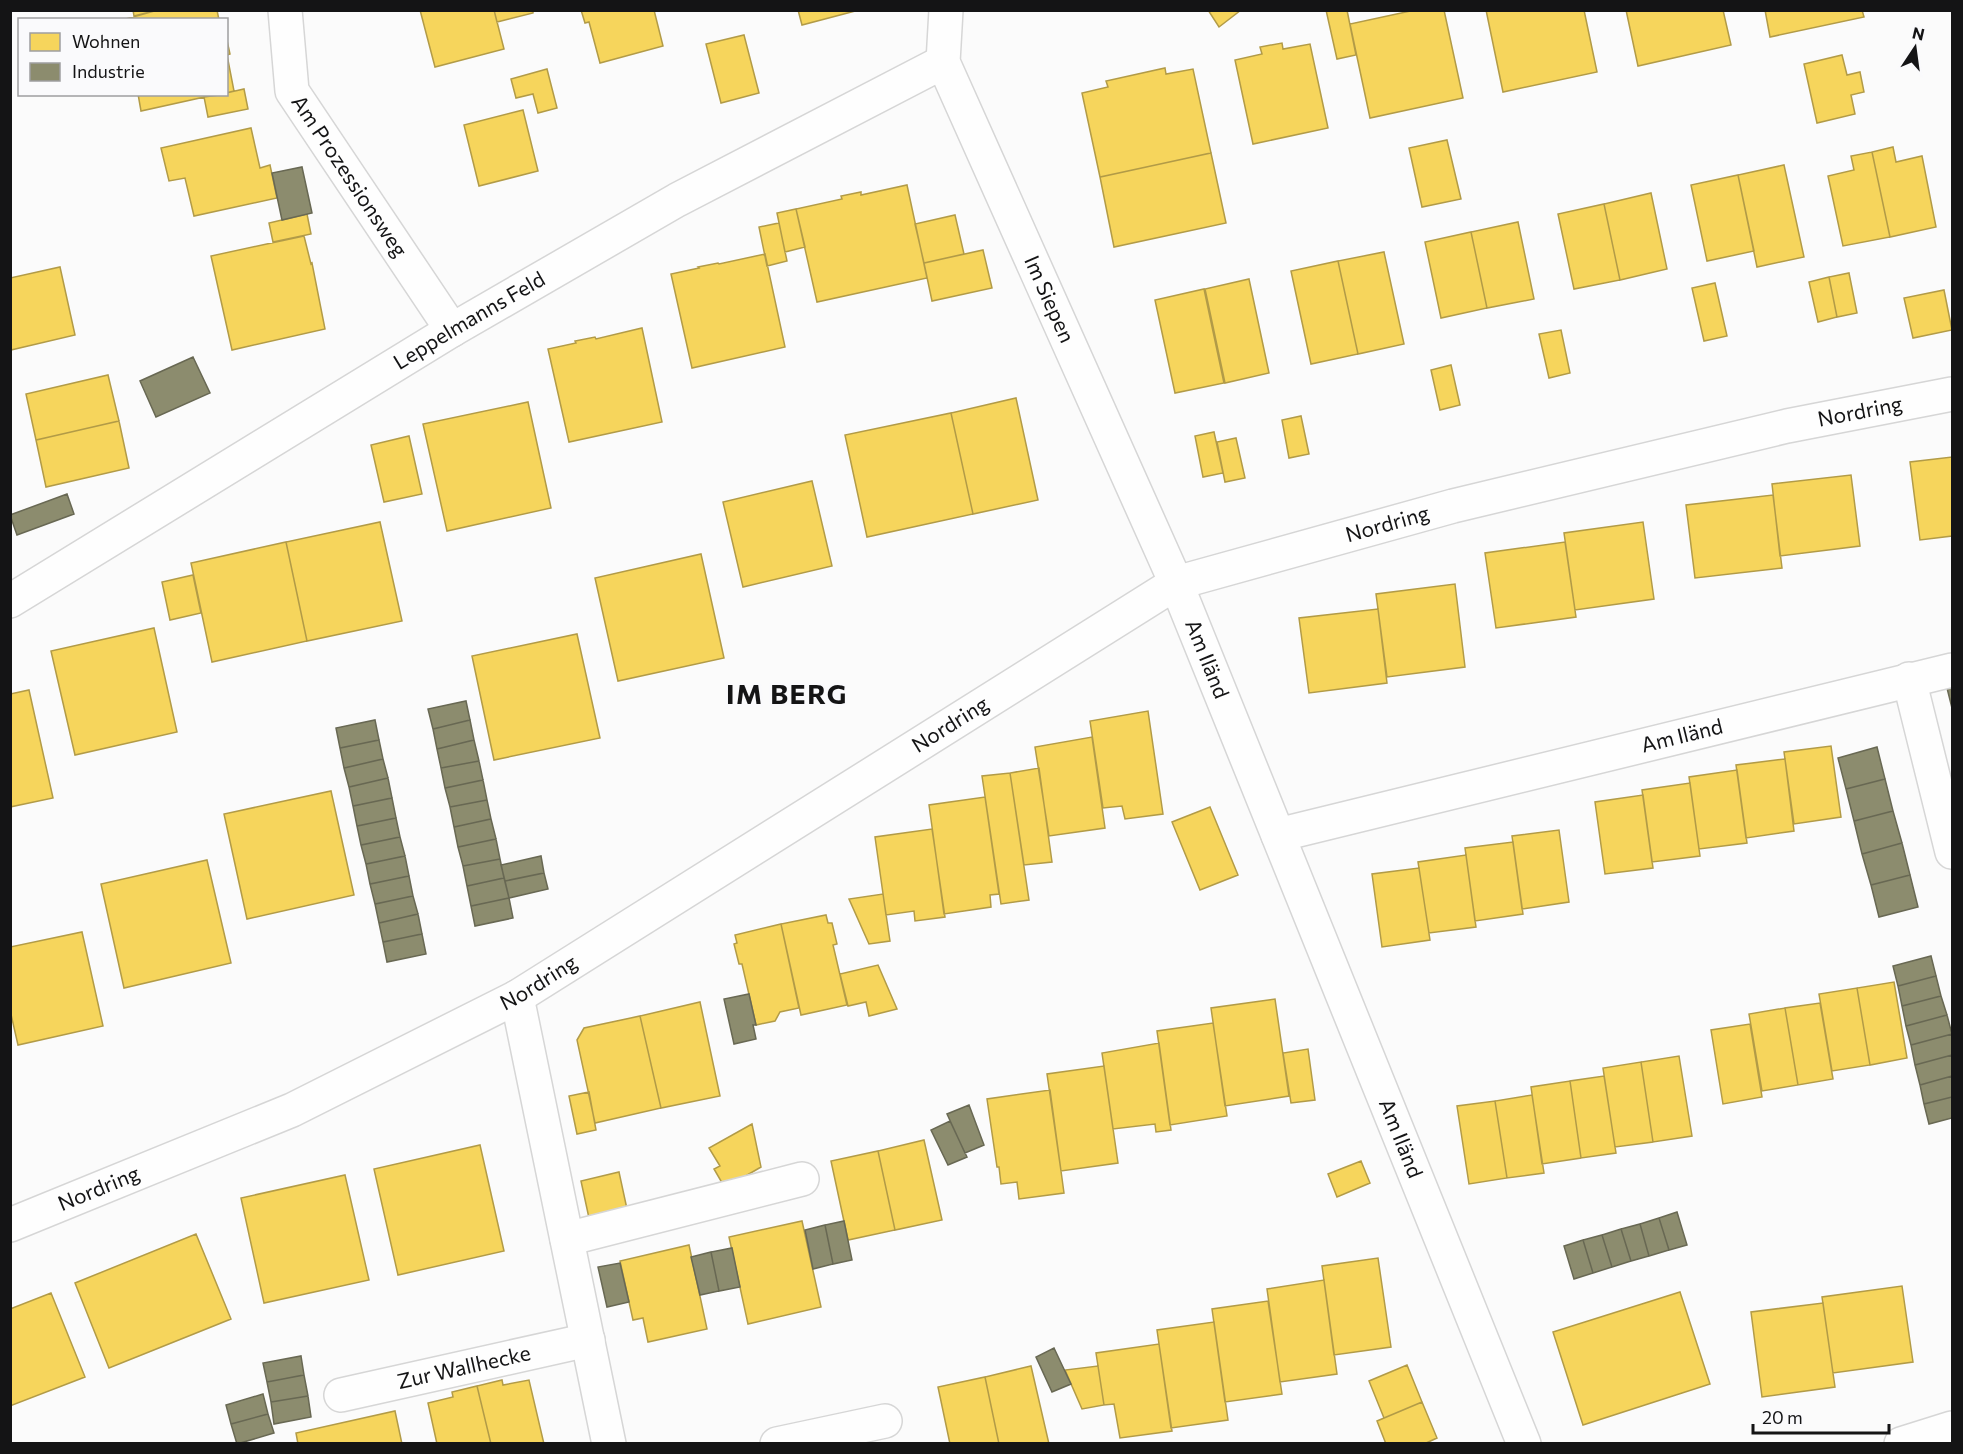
<svg xmlns="http://www.w3.org/2000/svg" width="1963" height="1454" viewBox="0 0 1963 1454" font-family="Commissioner,sans-serif">
	<rect width="100%" height="100%" fill="#fbfbfb"/>
	<!-- homes -->
	<path fill="#f6d55c" stroke="#b29b47" stroke-width="1.5" d="M133,10H158L134,16Z
		M158,10H217L219,20H122Z
		M420,10H494L504,49L435,67Z
		M494,10H533V13L497,22Z
		M581,10H654L663,46L600,63L589,22L585,23Z
		M798,10H859L802,25Z
		M1208,10H1241L1219,27Z
		M1326,10H1347L1356,55L1337,59Z
		M1415,10H1444L1463,98L1370,118L1350,24Z
		M1486,10H1584L1597,72L1503,92Z
		M1626,10H1723L1731,45L1638,66Z
		M1765,10H1862L1864,17L1770,37Z
		M744,35L759,93L721,103L706,44Z
		M226,36L230,54L227,55L234,91L226,93Z
		M1282,43L1283,49L1310,44L1328,128L1253,144L1235,60L1262,54L1260,47Z
		M1842,55L1847,75L1860,72L1864,92L1851,95L1855,114L1817,123L1804,64Z
		M1165,68L1166,74L1193,69L1211,153L1100,177L1082,93L1108,87L1106,81Z
		M547,69L557,108L538,113L533,94L516,98L511,79Z
		M244,89L248,109L208,117L204,97L226,94V93Z
		M138,94H218L141,111Z
		M523,110L538,171L479,186L464,125Z
		M251,128L260,168L270,165L277,198L194,216L185,178L169,181L161,148Z
		M1447,140L1461,199L1422,207L1409,148Z
		M1893,147L1896,162L1922,156L1936,227L1890,237L1872,152Z
		M1872,152L1890,237L1843,246L1828,176L1854,170L1851,156Z
		M1211,153L1226,223L1114,247L1100,177Z
		M1784,165L1804,257L1757,267L1738,175Z
		M1738,175L1754,251L1707,261L1691,185Z
		M907,185L927,278L817,302L796,209L842,199L841,196L861,192V195Z
		M1651,193L1667,269L1620,280L1604,204Z
		M1604,204L1620,280L1574,289L1558,214Z
		M796,209L805,247L785,252L777,213Z
		M307,214L311,234L273,242L269,223Z
		M955,215L964,254L924,263L915,224Z
		M1518,222L1534,299L1487,308L1471,232Z
		M779,223L787,261L767,266L759,227Z
		M1471,232L1487,308L1441,318L1425,242Z
		M304,236L311,264L312,263L325,329L232,350L211,256Z
		M983,250L992,288L932,301L924,263Z
		M1384,252L1404,344L1358,354L1338,261Z
		M765,254L785,347L692,368L671,274L699,268L698,267L718,263L719,264Z
		M1338,261L1358,354L1311,364L1291,271Z
		M60,267L75,335L11,350L10,278Z
		M1849,273L1857,313L1837,317L1829,277Z
		M1829,277L1837,317L1818,322L1809,282Z
		M1249,279L1269,373L1225,383L1205,289Z
		M1715,283L1727,336L1704,341L1692,288Z
		M1204,289L1224,383L1175,393L1155,300Z
		M1944,290L1952,330L1913,338L1904,298Z
		M642,328L662,422L569,442L548,349L576,343L575,341L595,337L596,339Z
		M1561,330L1570,373L1549,378L1539,334Z
		M1451,365L1460,405L1440,410L1431,370Z
		M108,375L119,421L36,440L26,394Z
		M1016,398L1038,500L973,514L951,413Z
		M528,402L551,508L447,531L423,424Z
		M951,413L973,514L867,537L845,435Z
		M1301,416L1309,454L1289,458L1282,420Z
		M119,421L129,468L46,487L36,440Z
		M1214,432L1223,473L1203,477L1195,436Z
		M409,436L422,494L384,502L371,445Z
		M1236,438L1245,478L1225,482L1217,442Z
		M1952,457V536L1920,540L1910,462Z
		M1851,475L1860,546L1780,556L1772,484Z
		M812,481L832,566L743,587L723,502Z
		M1773,495L1782,568L1695,578L1686,505Z
		M380,522L402,621L307,641L286,542Z
		M1643,522L1654,599L1575,610L1564,533Z
		M286,542L307,641L212,662L191,563Z
		M1565,542L1576,617L1496,628L1485,553Z
		M701,554L724,658L618,681L595,578Z
		M193,575L201,613L170,620L162,582Z
		M1455,584L1465,667L1387,677L1376,594Z
		M1378,609L1387,683L1309,693L1299,618Z
		M154,628L177,732L75,755L51,651Z
		M577,634L600,738L494,760L472,656Z
		M29,690L53,798L10,807V694Z
		M1148,711L1163,814L1125,819L1122,806L1103,808L1090,721Z
		M1092,737L1105,828L1049,836L1035,747Z
		M1831,746L1841,817L1794,824L1784,752Z
		M1785,759L1794,831L1746,838L1736,765Z
		M1039,768L1052,862L1024,865L1010,773Z
		M1737,770L1747,843L1699,849L1689,777Z
		M1010,773L1029,900L1001,904L982,776Z
		M1690,783L1700,856L1652,862L1642,790Z
		M331,791L354,895L247,919L224,814Z
		M1643,795L1653,868L1605,874L1595,802Z
		M985,797L999,894L990,895L991,907L944,914L929,805Z
		M1210,807L1238,875L1200,890L1172,822Z
		M932,829L945,917L915,921L914,911L886,915L875,837Z
		M1559,830L1569,902L1522,909L1512,836Z
		M1513,842L1523,914L1475,921L1465,848Z
		M1466,855L1476,927L1429,933L1418,862Z
		M207,860L231,963L124,988L101,884Z
		M1419,868L1430,940L1382,947L1372,874Z
		M883,894L890,941L869,944L849,899Z
		M826,915L828,923H832L837,944L833,945L847,1005L801,1015L781,924Z
		M781,924L799,1008L780,1012L775,1021L756,1025L742,964H739L734,944L737,943L735,935Z
		M82,932L103,1026L18,1045L10,1010V947Z
		M878,965L897,1009L869,1016L866,1002L848,1006L840,974Z
		M1894,982L1907,1058L1870,1065L1857,988Z
		M1857,988L1870,1065L1832,1071L1819,994Z
		M1275,999L1289,1096L1225,1106L1211,1008Z
		M700,1002L720,1096L661,1108L640,1016Z
		M1820,1003L1833,1079L1798,1085L1785,1008Z
		M1785,1008L1798,1085L1762,1091L1749,1014Z
		M640,1016L661,1108L595,1123L577,1040L584,1028Z
		M1213,1023L1227,1116L1170,1125L1157,1031Z
		M1750,1024L1762,1097L1723,1104L1711,1030Z
		M1159,1043L1171,1130L1156,1132L1155,1124L1113,1129L1102,1053Z
		M1308,1049L1315,1100L1291,1103L1283,1053Z
		M1679,1056L1692,1136L1653,1142L1641,1062Z
		M1641,1062L1653,1142L1615,1147L1603,1068Z
		M1104,1066L1118,1163L1061,1171L1047,1074Z
		M1604,1076L1616,1153L1581,1158L1570,1081Z
		M1570,1081L1581,1158L1542,1164L1531,1087Z
		M1050,1090L1064,1193L1019,1199L1017,1182L1001,1184L999,1167H997L987,1099Z
		M589,1092L596,1130L577,1134L569,1096Z
		M1532,1095L1544,1173L1507,1178L1495,1101Z
		M1495,1101L1507,1178L1469,1184L1457,1106Z
		M752,1124L761,1167L725,1188L714,1169L720,1166L709,1148Z
		M924,1140L942,1220L895,1230L878,1151Z
		M480,1145L504,1251L398,1275L374,1169Z
		M878,1151L895,1230L848,1240L831,1161Z
		M1361,1161L1370,1183L1337,1197L1328,1174Z
		M619,1172L627,1209L589,1218L581,1181Z
		M345,1175L369,1280L264,1303L241,1198Z
		M802,1221L821,1307L748,1324L729,1237Z
		M196,1234L231,1319L109,1368L75,1283Z
		M689,1245L707,1329L648,1342L643,1318L633,1320L620,1261Z
		M1378,1258L1391,1347L1334,1355L1322,1266Z
		M1324,1280L1337,1374L1280,1382L1267,1289Z
		M1902,1286L1913,1362L1833,1373L1822,1297Z
		M1680,1292L1710,1384L1583,1425L1553,1332Z
		M51,1293L85,1377L10,1406V1309Z
		M1268,1301L1282,1394L1225,1402L1212,1309Z
		M1823,1303L1835,1387L1762,1397L1751,1312Z
		M1214,1322L1228,1420L1171,1428L1157,1330Z
		M1159,1344L1172,1431L1120,1438L1114,1404L1104,1405L1096,1353Z
		M1407,1365L1422,1402L1384,1418L1369,1381Z
		M1031,1366L1049,1444H999L985,1377Z
		M1098,1366L1104,1405L1082,1409L1065,1370Z
		M985,1377L999,1444H950L938,1387Z
		M502,1380L503,1385L529,1380L544,1444H491L477,1386Z
		M477,1386L491,1444H437L428,1403L453,1397L452,1392Z
		M1422,1402L1437,1438L1424,1444H1386L1377,1421Z
		M395,1411L402,1444H298L296,1433Z"/>
	<!-- industry -->
	<path fill="#8c8c6e" stroke="#686853" stroke-width="1.5" d="M302,167L312,213L282,220L272,173Z
		M193,357L210,393L156,417L140,381Z
		M67,494L74,514L17,535L10,515Z
		M1952,687V708L1947,688Z
		M466,701L470,720L433,729L428,709Z
		M375,720L379,740L340,748L336,728Z
		M470,720L474,740L437,749L433,729Z
		M379,740L383,759L344,768L340,748Z
		M474,740L479,761L441,768L437,749Z
		M1877,747L1885,779L1846,789L1838,758Z
		M383,759L388,778L349,787L344,768Z
		M479,761L483,780L445,788L441,768Z
		M388,778L392,798L353,806L349,787Z
		M1885,779L1893,811L1854,821L1846,789Z
		M483,780L487,800L450,807L445,788Z
		M392,798L396,818L357,826L353,806Z
		M487,800L491,819L454,827L450,807Z
		M1893,811L1902,843L1862,854L1854,821Z
		M396,818L400,837L361,845L357,826Z
		M491,819L496,839L458,847L454,827Z
		M400,837L405,856L366,864L361,845Z
		M496,839L500,859L463,866L458,847Z
		M1902,843L1910,875L1871,885L1862,854Z
		M405,856L409,876L370,884L366,864Z
		M541,856L544,873L505,881L501,865Z
		M500,859L504,878L467,886L463,866Z
		M544,873L548,889L509,898L505,881Z
		M1910,875L1918,907L1879,917L1871,885Z
		M409,876L413,896L375,904L370,884Z
		M504,878L509,898L471,906L467,886Z
		M413,896L418,914L379,923L375,904Z
		M509,898L513,918L475,926L471,906Z
		M418,914L422,934L383,942L379,923Z
		M422,934L426,954L387,962L383,942Z
		M1931,956L1936,976L1898,986L1893,966Z
		M1936,976L1941,996L1902,1006L1898,986Z
		M749,994L756,1025H753L756,1039L734,1044L724,999Z
		M1941,996L1947,1015L1906,1026L1902,1006Z
		M1947,1015L1952,1034L1911,1045L1906,1026Z
		M1952,1034V1055L1915,1065L1911,1045Z
		M1952,1055V1076L1920,1085L1915,1065Z
		M1952,1076V1097L1924,1104L1920,1085Z
		M1952,1097V1118L1929,1124L1924,1104Z
		M969,1105L984,1145L965,1153L947,1114Z
		M950,1121L967,1157L948,1165L931,1130Z
		M1677,1212L1687,1245L1669,1250L1659,1218Z
		M1659,1218L1669,1250L1649,1256L1640,1224Z
		M844,1221L852,1260L833,1264L825,1225Z
		M1640,1224L1649,1256L1631,1261L1621,1229Z
		M825,1225L833,1264L813,1269L805,1230Z
		M1621,1229L1631,1261L1612,1267L1602,1235Z
		M1602,1235L1612,1267L1593,1273L1583,1240Z
		M1583,1240L1593,1273L1574,1279L1564,1246Z
		M732,1248L740,1287L719,1291L711,1252Z
		M711,1252L719,1291L700,1295L691,1257Z
		M620,1263L629,1302L607,1307L598,1267Z
		M1054,1348L1071,1384L1052,1392L1036,1357Z
		M301,1356L304,1375L267,1382L263,1363Z
		M304,1375L308,1396L271,1402L267,1382Z
		M263,1394L268,1414L231,1424L226,1405Z
		M308,1396L311,1417L274,1424L271,1402Z
		M268,1414L274,1433L237,1444L231,1424Z"/>
	<g fill="none" stroke-linecap="round" stroke-linejoin="round">
		<!-- street casing -->
		<g stroke="#d6d6d6" stroke-width="36">
			<g id="street">
				<path id="s1" d="M285,10L292,91L452,330"/>
				<path id="s2" d="M946,10L943,62L1176,583L1524,1444"/>
				<path id="s3" d="M10,601L452,330L677,200L943,62"/>
				<path d="M1909,679L1952,852"/>
				<path id="s4" d="M1278,835L1952,670"/>
				<path d="M517,997L609,1444"/>
				<path id="s5" d="M10,1225L292,1110L517,997L1176,583L1453,506L1787,426L1952,394"/>
				<path d="M567,1239L802,1179"/>
				<path id="s6" d="M341,1395L588,1340"/>
				<path d="M777,1444L885,1421"/>
				<path d="M1901,1444L1952,1428"/>
			</g>
		</g>
		<!-- street -->
		<use href="#street" stroke="#fefefe" stroke-width="33"/>
	</g>
	<g text-anchor="middle" stroke-width="6" stroke-linejoin="round" paint-order="stroke">
		<!-- street labels -->
		<g font-size="21" fill="#141415" stroke="#fafafc">
			<text dy="7" stroke="none"><textPath href="#s1" startOffset="184">Am Prozessionsweg</textPath></text>
			<text dy="7" stroke="none"><textPath href="#s2" startOffset="312">Im Siepen</textPath></text>
			<text dy="7" stroke="none"><textPath href="#s3" startOffset="538">Leppelmanns Feld</textPath></text>
			<text dy="7" stroke="none"><textPath href="#s5" startOffset="2040">Nordring</textPath></text>
			<text dy="7" stroke="none"><textPath href="#s5" startOffset="1554">Nordring</textPath></text>
			<text dy="7" stroke="none"><textPath href="#s2" startOffset="705">Am Iländ</textPath></text>
			<text dy="7" stroke="none"><textPath href="#s5" startOffset="1068">Nordring</textPath></text>
			<text dy="7" stroke="none"><textPath href="#s4" startOffset="416">Am Iländ</textPath></text>
			<text dy="7" stroke="none"><textPath href="#s5" startOffset="582">Nordring</textPath></text>
			<text dy="7" stroke="none"><textPath href="#s2" startOffset="1222">Am Iländ</textPath></text>
			<text dy="7" stroke="none"><textPath href="#s5" startOffset="96">Nordring</textPath></text>
			<text dy="7" stroke="none"><textPath href="#s6" startOffset="126">Zur Wallhecke</textPath></text>
		</g>
		<!-- district labels -->
		<g font-size="27" font-weight="bold" letter-spacing="1.5" fill="#141415" stroke="#fafafc">
			<text x="787" y="704">IM BERG</text>
		</g>
	</g>
	<!-- border -->
	<rect width="1963" height="1454" fill="none" stroke="#141415" stroke-width="24"/>
	<!-- legend -->
	<rect x="18" y="18" width="210" height="78" fill="#fafafc" stroke="#9e9ea0" stroke-width="1.5"/>
	<rect x="30" y="33" width="30" height="18" fill="#f6d55c" stroke="#9e9ea0" stroke-width="1.5"/>
	<text x="72" y="48" font-size="18" fill="#141415">Wohnen</text>
	<rect x="30" y="63" width="30" height="18" fill="#8c8c6e" stroke="#9e9ea0" stroke-width="1.5"/>
	<text x="72" y="78" font-size="18" fill="#141415">Industrie</text>
	<!-- north arrow -->
	<g transform="translate(1915 48) rotate(13)" stroke="#fafafc" stroke-width="4.5" paint-order="stroke">
	<path d="M0-4.5L10 22L0 15L-10 22Z" fill="#141415"/>
	<text y="-9" font-size="16" font-weight="bold" text-anchor="middle" fill="#141415">N</text>
	</g>
	<!-- scale -->
	<path d="M1753 1424v9h136v-9" fill="none" stroke="#141415" stroke-width="3"/>
	<text x="1762" y="1424" font-size="18" fill="#141415" stroke="#fafafc" stroke-width="4.5" paint-order="stroke">20 m</text>
</svg>
